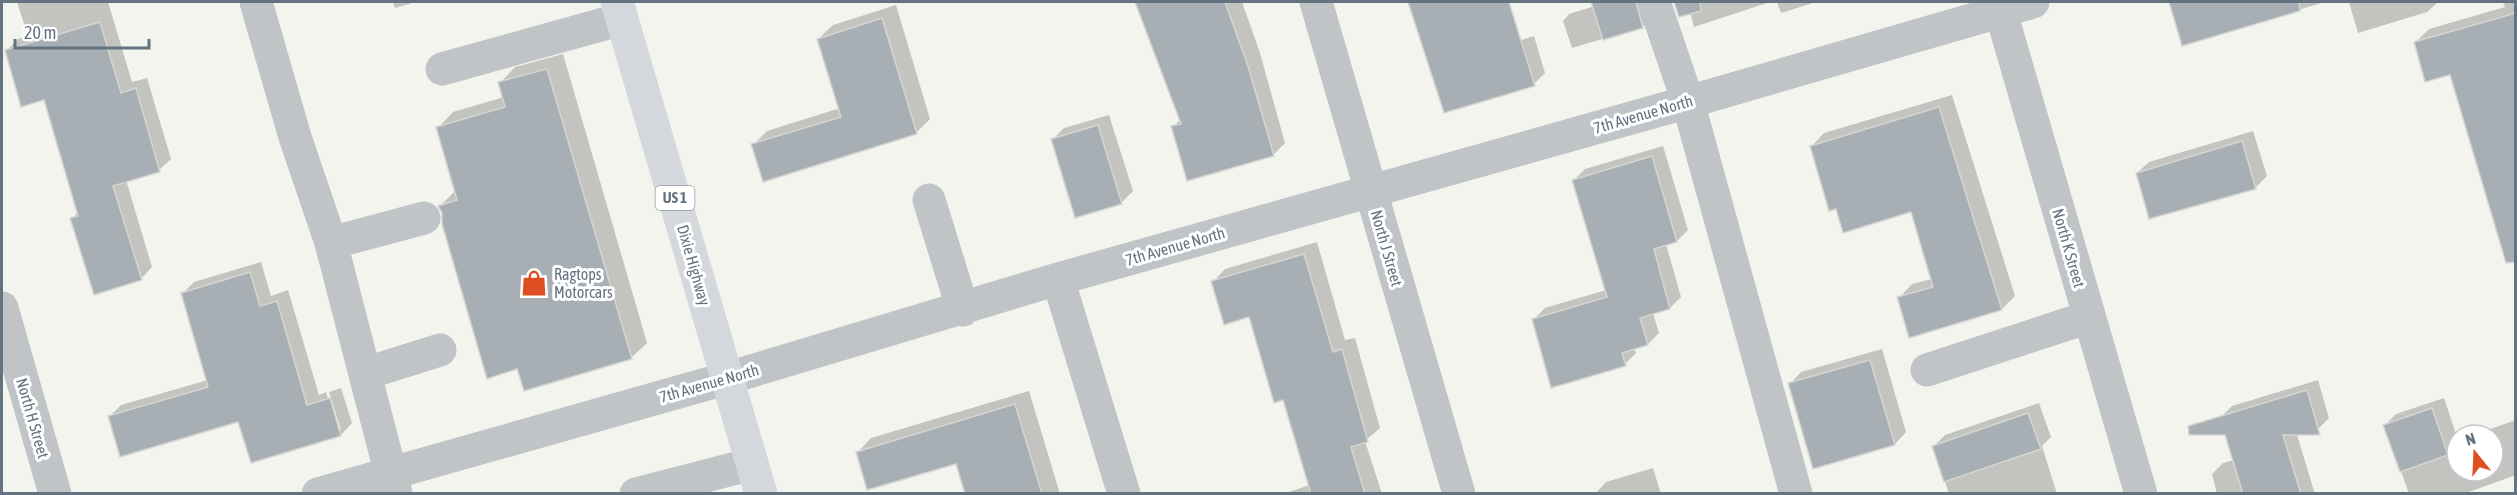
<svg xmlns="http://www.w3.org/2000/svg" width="2517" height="495" viewBox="0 0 2517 495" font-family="'Asap Condensed',sans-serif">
	<rect width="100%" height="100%" fill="#f4f4ef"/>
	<!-- shadow -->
	<path fill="#0003" d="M17,2H108L132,82L147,78L171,159L159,170L126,180L152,267L141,279L72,219L78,212L45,99L7,50L18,39L28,36Z
		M393,2H416L395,8Z
		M1137,2H1242L1260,53L1285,143L1273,155L1173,127L1181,119Z
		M1410,2H1494L1509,44L1534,36L1545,73L1534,84L1424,41Z
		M1608,2H1642L1648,21L1642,27L1572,48L1563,21L1569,14Z
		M1675,2H1770L1694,27L1690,12L1680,15Z
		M1777,2H1816L1781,13Z
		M2175,2H2325L2183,44L2171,5Z
		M2349,2H2438L2427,12L2358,33Z
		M2503,2H2516V265L2451,73L2416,42L2429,29L2505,7Z
		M896,5L930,119L916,133L753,145L767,131L840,108L818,39L833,25Z
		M563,54L647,343L631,358L518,367L440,206L456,190L438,128L453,112L504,97L500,83L515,67Z
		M1952,95L2015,296L2002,309L1899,298L1912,284L1932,279L1912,210L1837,207L1811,147L1824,133Z
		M1109,115L1133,191L1121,203L1053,139L1064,128Z
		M2253,131L2267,176L2255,188L2137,173L2149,162Z
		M1663,146L1688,230L1677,241L1666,244L1681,297L1670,308L1653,313L1659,333L1648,344L1634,348L1636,353L1625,364L1534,319L1545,308L1606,290L1574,180L1585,169Z
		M1317,242L1345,340L1355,338L1380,428L1365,441L1382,494H1282L1310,485L1284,398L1250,316L1213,282L1225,269Z
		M261,262L271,296L288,290L319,395L326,392L338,430H341L329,392L341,388L352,423L341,435L239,420L110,416L121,405L208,380L183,293L194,282Z
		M1882,349L1906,432L1895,444L1814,467L1790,384L1801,372Z
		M2318,380L2329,418L2318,429L2297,435L2315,494H2217L2212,474L2223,463L2234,460L2221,417L2232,406Z
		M1029,391L1060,494H967L957,462L857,453L871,438Z
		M2444,398L2457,437V471H2493V435H2473L2516,420V475L2463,494H2409L2385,425L2396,414Z
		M2039,403L2051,437L2042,446L2057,494H1949L1934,446L1945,435Z
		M1653,468L1661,494H1595L1606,482Z"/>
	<!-- building -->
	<path fill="#a7afb4" stroke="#d5d5d2" stroke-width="1.5" d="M1135,2H1225L1248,66L1274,156L1187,181L1171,126L1181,124Z
		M1408,2H1509L1535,86L1444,113Z
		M1591,2H1636L1643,28L1603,40Z
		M1674,2H1700L1701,11L1679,17Z
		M2169,2H2299L2300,11L2182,46Z
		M2516,13V262L2506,263L2450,75L2425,82L2414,42Z
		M882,18L917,134L763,182L751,144L841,117L817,39Z
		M100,22L121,93L136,88L160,172L113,186L142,280L94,295L70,218L78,216L44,100L21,107L5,50Z
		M547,69L632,359L524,391L517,369L487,379L442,224V213L438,206L457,200L436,127L505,107L498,82Z
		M1939,107L2002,310L1909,338L1897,297L1933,287L1911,212L1843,233L1836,209L1829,211L1810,146Z
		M1098,125L1122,204L1075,218L1051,139Z
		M2242,141L2256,189L2149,219L2136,173Z
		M1652,156L1677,242L1654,249L1670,309L1640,318L1648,345L1622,353L1626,366L1551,388L1532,319L1607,297L1572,180Z
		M1304,254L1333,352L1342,349L1368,442L1351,447L1365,494H1311L1283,400L1274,403L1249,317L1224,325L1211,281Z
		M250,272L260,306L277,301L307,405L330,398L341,436L251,463L238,422L120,457L108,416L208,387L181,293Z
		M1870,360L1895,445L1813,469L1788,383Z
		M2307,390L2320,435H2283L2301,494H2243L2225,435H2189L2188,426Z
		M1015,404L1042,494H965L956,464L867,490L856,452Z
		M2432,408L2448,455L2400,472L2383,425Z
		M2028,413L2041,449L1944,482L1932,446Z"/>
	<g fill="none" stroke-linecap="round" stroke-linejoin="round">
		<!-- minor -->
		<path stroke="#c1c4c7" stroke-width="33" d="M256,2L295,137L331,243
			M1316,2L1459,494
			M1654,2L1688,102L1796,494
			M1998,2L2141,494
			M442,69L622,19
			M929,200L963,310
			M1058,279L1124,494
			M2,308L55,494
			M1927,370L2089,317
			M367,373L440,350
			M318,494L728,378L1058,279L1688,102L2033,2
			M396,494L331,243L424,218
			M636,494L752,464"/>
		<!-- major -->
		<path stroke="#d4d8dc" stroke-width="33" d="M617,2L761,494"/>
	</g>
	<!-- icons -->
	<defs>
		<g id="shop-bare" transform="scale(2.07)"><path d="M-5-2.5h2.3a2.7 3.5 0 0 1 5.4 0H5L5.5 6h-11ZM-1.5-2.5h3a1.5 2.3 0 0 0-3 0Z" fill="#df4e23" stroke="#fff" stroke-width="2.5" paint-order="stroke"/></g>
	</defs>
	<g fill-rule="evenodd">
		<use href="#shop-bare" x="534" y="283"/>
	</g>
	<g text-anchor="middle" stroke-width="6" stroke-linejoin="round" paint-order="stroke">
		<!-- shield labels -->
		<rect fill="#fff" stroke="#929da6" stroke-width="1.5" x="655.5" y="186" width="39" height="24" rx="4.5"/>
		<g font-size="15" font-weight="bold" fill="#637380">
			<text x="675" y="203">US 1</text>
		</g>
		<!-- street labels -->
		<g font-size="16" fill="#637380" stroke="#fff">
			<text transform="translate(1643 114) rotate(-16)" y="6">7th Avenue North</text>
			<text transform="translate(1175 246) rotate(-16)" y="6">7th Avenue North</text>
			<text transform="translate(1387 248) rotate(74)" y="6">North J Street</text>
			<text transform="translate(2069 248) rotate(74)" y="6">North K Street</text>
			<text transform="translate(694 265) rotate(74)" y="6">Dixie Highway</text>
			<text transform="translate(709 383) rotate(-16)" y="6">7th Avenue North</text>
			<text transform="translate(33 418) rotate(74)" y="6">North H Street</text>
		</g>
		<!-- poi labels -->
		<g font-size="16" fill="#637380" stroke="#fff" text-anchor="start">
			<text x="554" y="280">Ragtops<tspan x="554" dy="18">Motorcars</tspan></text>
		</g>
	</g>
	<!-- border -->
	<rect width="2517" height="495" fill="none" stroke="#637380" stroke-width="6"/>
	<!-- north arrow -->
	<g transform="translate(2475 453) rotate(342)"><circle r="28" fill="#ffffff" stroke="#c1c7cc" stroke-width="1.5"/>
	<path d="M0-4.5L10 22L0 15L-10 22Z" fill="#df4e23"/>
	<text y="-9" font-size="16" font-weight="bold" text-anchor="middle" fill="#637380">N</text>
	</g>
	<!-- scale -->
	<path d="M15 39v9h134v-9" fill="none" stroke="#637380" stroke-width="3"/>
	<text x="24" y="39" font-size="18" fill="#637380" stroke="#ffffff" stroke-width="4.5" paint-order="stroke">20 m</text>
</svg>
